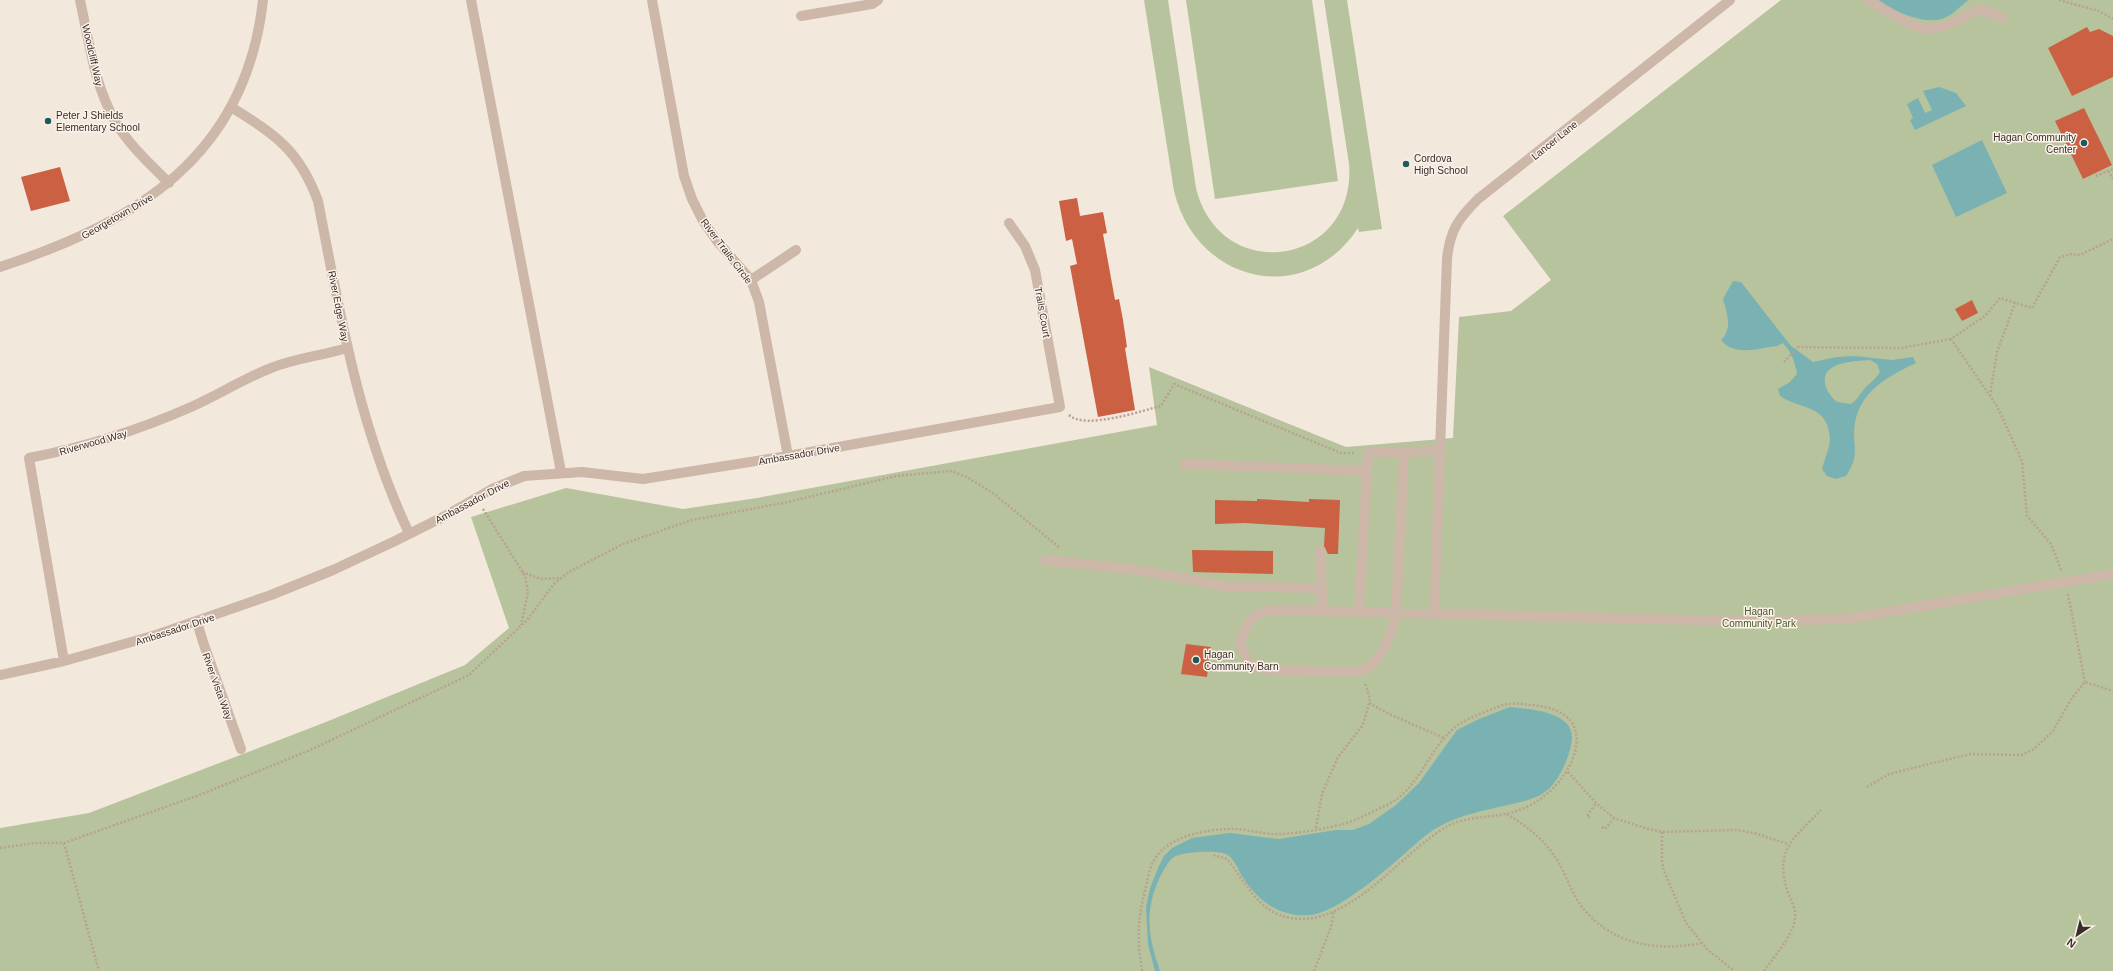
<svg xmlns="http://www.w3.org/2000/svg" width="2113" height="971" viewBox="0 0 2113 971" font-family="Arial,sans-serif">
	<rect width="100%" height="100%" fill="#f3e8dc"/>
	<!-- green -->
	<path fill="#b7c39c" d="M1144,0H1168L1196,188C1220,287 1357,266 1349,164L1324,0H1347L1382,229L1359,232L1358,228C1305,309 1196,283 1174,191Z
		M1186,0H1312L1338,181L1215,199Z
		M1781,0H2113V971H0V828L89,813L326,722L465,665L509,628L471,517L566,488L683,509L757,498L1157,425L1149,367L1346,447L1453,438L1459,317L1511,311L1551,280L1503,216Z"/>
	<!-- water -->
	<path fill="#7ab1b2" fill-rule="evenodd" d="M1878,0H1969C1961,5 1953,15 1944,18C1926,26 1893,11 1878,0Z
		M1939,87L1956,93L1966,106L1915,130L1910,120L1913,118L1907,104L1918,98L1925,113L1932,110L1923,91Z
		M1982,140L2007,193L1956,217L1932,165Z
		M1733,281L1741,282L1791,346L1813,362L1837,357L1854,356L1892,360L1913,357L1916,363C1884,378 1854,395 1854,435C1855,453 1857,459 1846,476L1836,479L1827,476L1822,469C1824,460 1830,448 1830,439C1828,404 1801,410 1780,396L1778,389L1790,382L1797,374C1795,362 1791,351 1783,343L1777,346C1758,348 1735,357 1721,340C1733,329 1727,313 1723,299ZM1870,360L1877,364L1880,372C1875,381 1867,384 1862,392C1857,398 1857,400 1851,404C1846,403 1839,403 1836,401C1828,395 1820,380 1828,371C1838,361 1857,361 1870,360Z
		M1510,707C1528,709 1573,711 1572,738C1571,755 1558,785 1542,794C1532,800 1519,802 1508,805C1477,812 1444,818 1419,841C1395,862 1342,911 1311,915C1281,918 1257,901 1242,876C1238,869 1234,858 1226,854C1217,851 1207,852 1198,852C1191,853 1180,853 1174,857C1169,860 1163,871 1160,877C1144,911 1148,936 1160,971H1155L1148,944L1146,907L1150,888L1159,866L1164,856L1172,848L1192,838L1230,833L1279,839L1336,830H1353L1369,824L1396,805L1419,783L1457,730L1479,719Z"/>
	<!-- building -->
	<path fill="#cb6043" d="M2087,27L2090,32L2099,29L2113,36V77L2072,96L2048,48Z
		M2084,108L2112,165L2083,179L2055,121Z
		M60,167L70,201L31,211L21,177Z
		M1077,198L1080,216L1103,212L1107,233L1103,234L1115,300L1119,299L1123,320L1127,347L1125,348L1135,410L1098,417L1070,266L1077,264L1072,239L1066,241L1059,201Z
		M1972,300L1978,313L1962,321L1955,309Z
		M1257,499L1309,502V499L1340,500L1338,554H1328L1324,546L1325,528L1245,523L1215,524V500L1257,501Z
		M1192,550L1273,551V574L1193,572Z
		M1186,644L1211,647L1207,677L1181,674Z"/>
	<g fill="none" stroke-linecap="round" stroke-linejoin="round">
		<!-- path -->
		<path stroke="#b8a192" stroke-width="2.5" stroke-dasharray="2 2" stroke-linecap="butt" d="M2059,0L2099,11L2113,19
			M2108,171L2113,179
			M2096,176L2113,169
			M1784,362L1798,347L1901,348L1951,339
			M1990,396L1997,352L2015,303
			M1069,415C1085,430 1141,411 1161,406L1174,384L1341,453H1356
			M483,509L525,576L528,592L521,625
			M2061,570L2051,544L2027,516L2022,461L1997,406L1951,339L1985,316L2000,298L2032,308L2060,257L2072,254L2080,255L2113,239
			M522,572L541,579L562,578
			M2068,594L2085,682
			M1369,703L1389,714L1444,738
			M1568,772L1596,803L1614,818L1645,828L1662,832L1737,830L1754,833L1788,844
			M1867,787L1889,774L1970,754L2021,755L2034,749L2053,731L2072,698L2085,682L2113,691
			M1507,814C1525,825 1541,837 1553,854C1565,870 1570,891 1582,907C1612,945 1658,952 1702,943
			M1590,818L1587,816L1596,803
			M1602,827L1605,829L1614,818
			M1316,828L1322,794L1338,757L1363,725L1370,699L1365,683
			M1662,832V862L1664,871L1686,923L1708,950L1734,971
			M64,843L99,971
			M0,848L35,843H64L202,794L308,751L469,675L527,620L554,584L569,572L623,544L692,520L788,502L896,476L951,471L967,477L994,494L1060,548
			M1142,971C1137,937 1137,921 1146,887C1148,879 1149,869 1153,862C1166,837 1202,830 1228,829C1245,828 1263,835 1280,834C1301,833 1324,829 1343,824C1358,820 1373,811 1387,805C1418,790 1428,751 1453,729C1461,721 1475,716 1485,712C1506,703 1509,702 1531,705C1543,706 1562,710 1570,720C1578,729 1578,744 1574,755C1565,783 1538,806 1510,813C1489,818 1467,816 1448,826C1401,852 1350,928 1291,918C1258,913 1246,882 1227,859L1213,855
			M1314,971L1331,927L1334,911
			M1764,971C1775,955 1791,939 1795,919C1797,912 1791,900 1788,893C1774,848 1793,840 1821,810"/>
		<!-- minor -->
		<path stroke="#ccb7a8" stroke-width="10" d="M80,0C89,41 94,84 115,121C128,144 150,164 169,183
			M471,0L561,472
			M652,0L684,176L692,199L703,221L717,241L751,280L759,302L788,456
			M1869,0C1882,8 1915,31 1930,29C1948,27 1964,17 1979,9L2002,18
			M801,16L872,4L878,0
			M231,107C276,135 299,150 318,201C340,314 359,428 409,533
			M0,267C137,222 246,156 263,0
			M751,280L796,250
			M1404,451L1396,613C1393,633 1383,660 1364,670C1356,674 1284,670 1269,670L1257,667L1247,661L1240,642L1248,623L1257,615L1269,610L1744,621L1845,619L2113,574
			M1184,464L1367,471
			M1321,551L1322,610
			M1045,560L1139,570L1223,586L1321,588
			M1359,612L1368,453L1440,451
			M1434,614L1447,259C1450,230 1458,219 1478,199L1730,0
			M197,622L203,642L241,749
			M64,661L29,458C85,447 139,430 191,407C218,395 243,379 271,368C296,358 321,356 347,348
			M0,675L64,661L156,635L271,595L333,570L393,542L445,516L492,489L524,476L582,472L643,479L788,456L1060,407L1035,270L1025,246L1009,223"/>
	</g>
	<!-- markers -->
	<g fill="#1c5a5c" stroke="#fbf2e9" stroke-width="1.5">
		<circle cx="48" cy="121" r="4"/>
		<circle cx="2084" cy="143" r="4"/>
		<circle cx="1406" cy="164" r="4"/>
		<circle cx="1196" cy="660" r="4"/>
	</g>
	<g text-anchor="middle" stroke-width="3" stroke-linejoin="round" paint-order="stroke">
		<!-- street labels -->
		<g font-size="10" fill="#382d28" stroke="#fbf2e9">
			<text transform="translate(93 55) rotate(77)" y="4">Woodcliff Way</text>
			<text transform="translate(1554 140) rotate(-39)" y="4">Lancer Lane</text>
			<text transform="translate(117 216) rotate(-30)" y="4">Georgetown Drive</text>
			<text transform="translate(727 251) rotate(53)" y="4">River Trails Circle</text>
			<text transform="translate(339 306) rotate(79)" y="4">River Edge Way</text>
			<text transform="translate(1043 312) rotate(80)" y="4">Trails Court</text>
			<text transform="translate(93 442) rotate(-16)" y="4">Riverwood Way</text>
			<text transform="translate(799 454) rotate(-10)" y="4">Ambassador Drive</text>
			<text transform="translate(472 501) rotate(-28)" y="4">Ambassador Drive</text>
			<text transform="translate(175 629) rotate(-18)" y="4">Ambassador Drive</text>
			<text transform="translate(218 686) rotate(70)" y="4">River Vista Way</text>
		</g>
		<!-- poi labels -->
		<g font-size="10" fill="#382d28" stroke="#fbf2e9" text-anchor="start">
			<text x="56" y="119">Peter J Shields<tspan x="56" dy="12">Elementary School</tspan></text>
			<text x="2076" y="141" text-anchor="end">Hagan Community<tspan x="2076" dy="12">Center</tspan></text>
			<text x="1414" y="162">Cordova<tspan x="1414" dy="12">High School</tspan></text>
			<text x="1204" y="658">Hagan<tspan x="1204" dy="12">Community Barn</tspan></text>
		</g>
		<!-- park labels -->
		<g font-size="10" fill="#49582b" stroke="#fbf2e9">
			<text x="1759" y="615">Hagan<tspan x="1759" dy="12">Community Park</tspan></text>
		</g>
	</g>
	<!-- north arrow -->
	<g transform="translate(2077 935) rotate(215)" stroke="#fbf2e9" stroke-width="3" paint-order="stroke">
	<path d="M0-3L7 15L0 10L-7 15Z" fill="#382d28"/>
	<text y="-6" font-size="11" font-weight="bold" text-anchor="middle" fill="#382d28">N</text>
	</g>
</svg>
